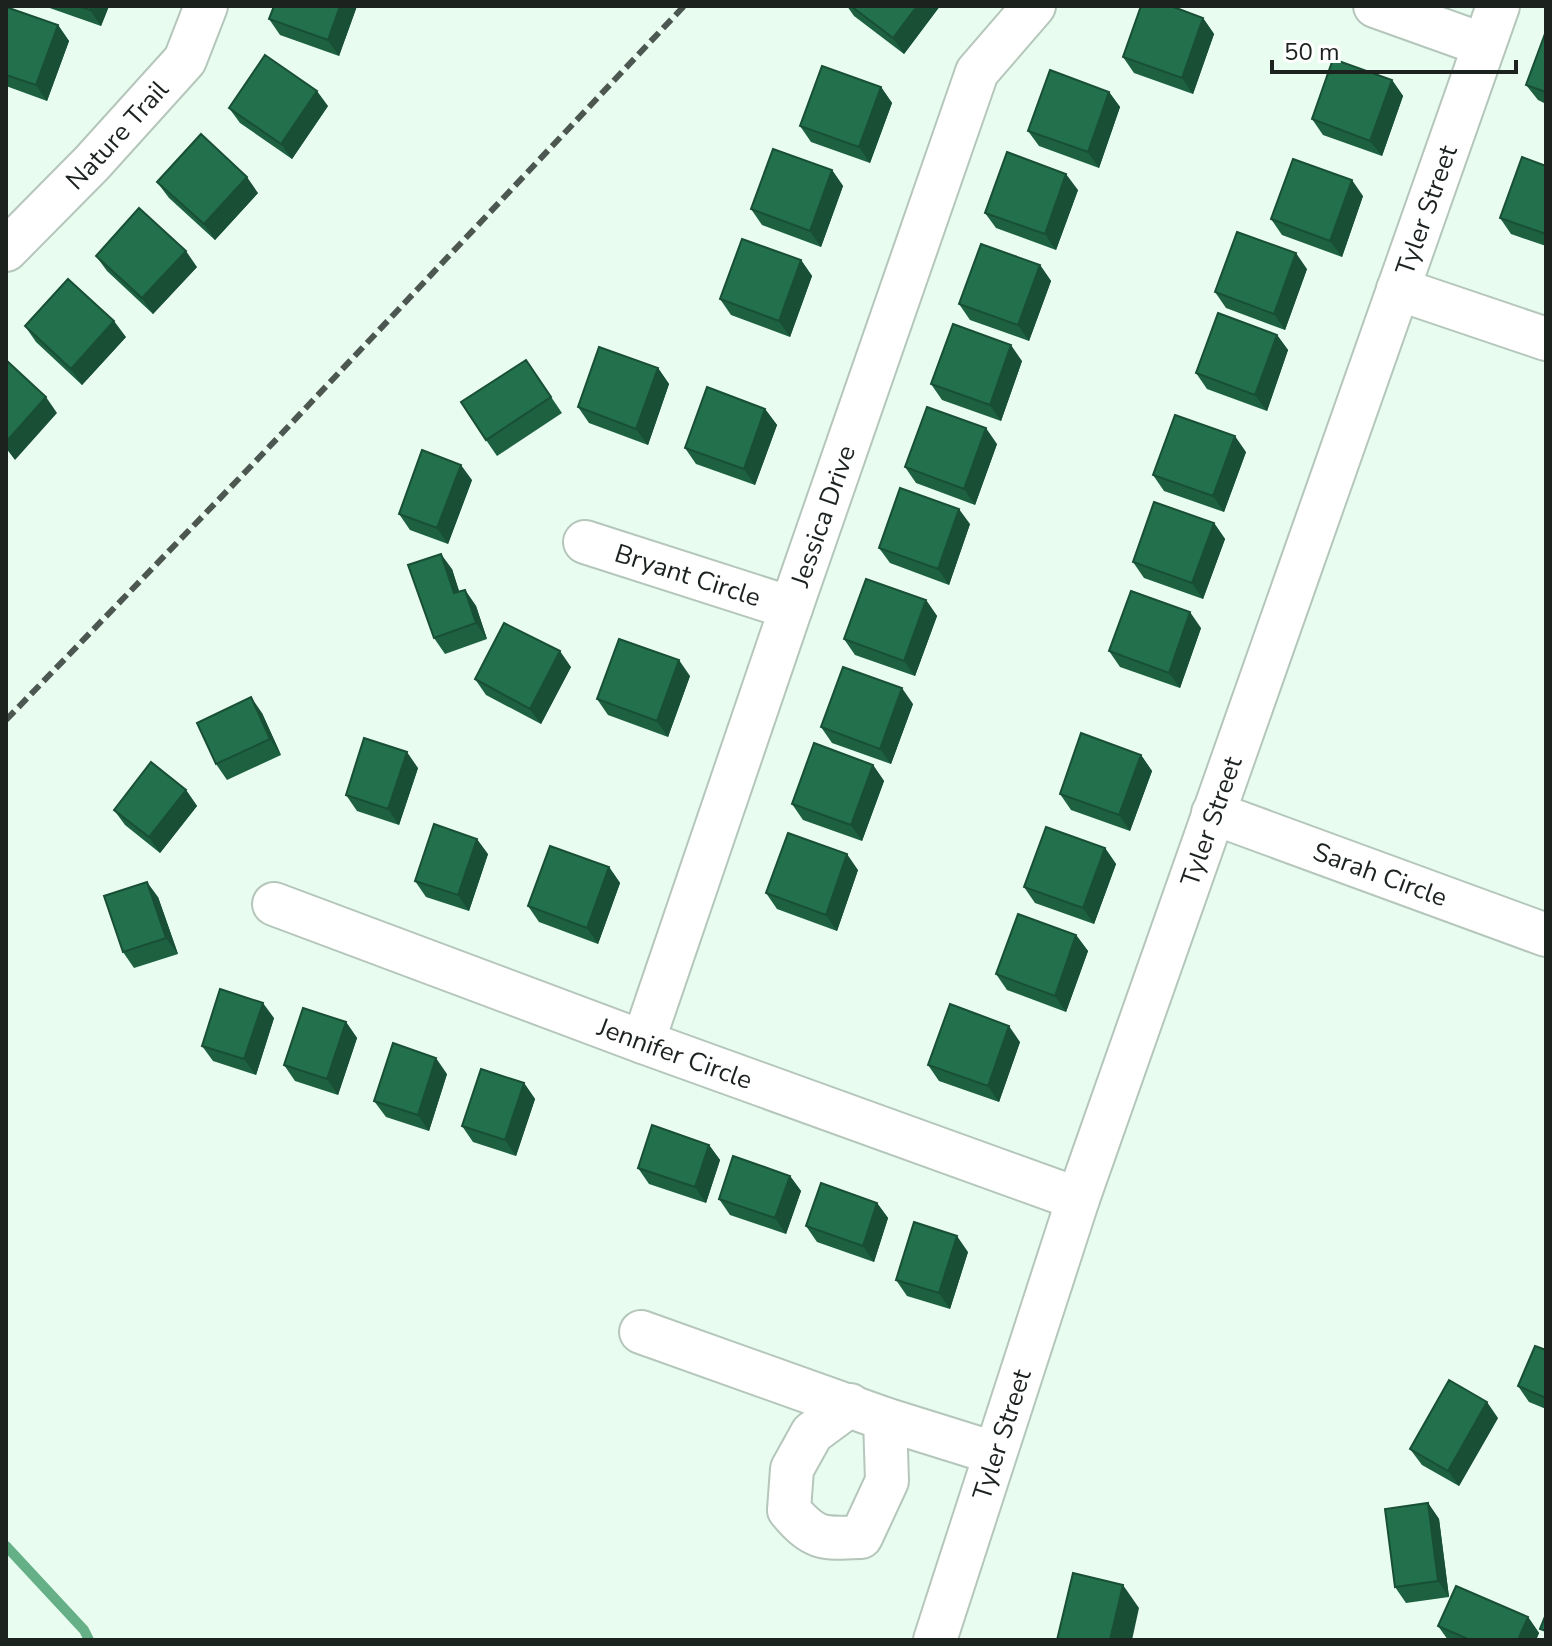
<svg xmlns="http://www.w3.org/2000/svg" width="1552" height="1646" viewBox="0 0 1552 1646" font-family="'Nunito Sans',sans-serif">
	<rect width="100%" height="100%" fill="#e9fcf0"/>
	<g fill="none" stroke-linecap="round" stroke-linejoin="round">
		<!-- stream -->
		<path stroke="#65b087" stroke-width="10" d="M6,1546L84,1630L89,1640"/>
		<!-- minor casing -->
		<g stroke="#b5c6bb" stroke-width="46">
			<g id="minor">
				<path d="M1375,6L1484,45"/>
				<path id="s1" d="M6,250L92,163L185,60L206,6"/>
				<path d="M1398,289L1546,339"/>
				<path id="s2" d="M585,542L791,608"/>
				<path id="s3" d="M1213,813L1546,935"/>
				<path id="s4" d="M274,904L643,1042L1078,1199"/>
				<path id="s5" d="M643,1042L791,608L977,72L1034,6"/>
				<path d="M641,1332L885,1419L994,1453"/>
				<path d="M850,1405L812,1433L792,1469L789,1510C814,1540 823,1539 861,1537L887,1481L885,1419"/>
				<path id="s6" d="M935,1640L1078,1199L1498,6"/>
			</g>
		</g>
		<!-- minor -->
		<use href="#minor" stroke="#fff" stroke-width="42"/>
		<!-- rail -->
		<path stroke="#4d5751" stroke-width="6" stroke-dasharray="12 6" stroke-linecap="butt" d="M6,720L254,463L684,6"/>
	</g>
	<!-- wall -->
	<path fill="#1d6141" d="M44,6H109L101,26Z
		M274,6H357L339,56L280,35L269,19Z
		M847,6H940L904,54L854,16Z
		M6,7L58,25L69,41L47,101L6,86Z
		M1203,18L1214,34L1193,94L1134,73L1123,57Z
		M1546,31V104L1538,100L1526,85Z
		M1392,80L1403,96L1382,156L1323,135L1312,119Z
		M881,87L892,103L870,163L811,142L800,126Z
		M1109,92L1120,107L1099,168L1039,146L1028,131Z
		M328,106L292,159L240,123L229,108Z
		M1546,166V246L1511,234L1500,218Z
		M832,170L843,186L821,247L762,225L751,209Z
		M157,182L258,193L215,240L169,198Z
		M1078,190L1056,250L996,228L985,213Z
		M1363,196L1342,257L1282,235L1271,219Z
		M96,256L197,267L153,314L107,271Z
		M801,260L812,276L790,337L731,315L720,299Z
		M1040,265L1051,281L1029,341L970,320L959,304Z
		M1307,269L1285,330L1226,308L1215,292Z
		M25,326L126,337L82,385L36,342Z
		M1277,335L1288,350L1267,411L1207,389L1196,373Z
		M526,360L562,413L497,456L486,440Z
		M1022,361L1001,421L942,400L931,384Z
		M658,368L669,384L648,445L589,423L578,407Z
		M765,409L777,425L755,485L696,464L685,448Z
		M997,444L975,505L916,483L905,467Z
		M1246,452L1224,512L1164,491L1153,475Z
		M472,480L448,544L410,530L399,514Z
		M1214,523L1225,539L1203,599L1144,578L1133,562Z
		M970,524L949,585L890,563L879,548Z
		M452,569L459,592L465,590L476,606L487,639L445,654L434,638Z
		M926,600L937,616L915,676L855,655L844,639Z
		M1201,628L1180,688L1120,667L1109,651Z
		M571,667L541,724L486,695L475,679Z
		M690,676L668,737L608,715L597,699Z
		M913,704L891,764L832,743L821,727Z
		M262,713L281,755L227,780L216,764Z
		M1141,755L1152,771L1130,831L1071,810L1060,794Z
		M873,765L884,781L862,841L803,820L792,804Z
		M418,768L399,825L357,811L346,795Z
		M186,790L197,806L160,853L125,825L114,810Z
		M1105,848L1116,864L1094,924L1035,903L1024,887Z
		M488,854L469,911L426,897L415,881Z
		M609,867L620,883L598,944L539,922L528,906Z
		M858,870L837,931L777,909L766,893Z
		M158,897L178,954L134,968L123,952Z
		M1076,935L1088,951L1066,1012L1007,990L996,974Z
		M274,1018L256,1075L213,1061L202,1046Z
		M346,1022L357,1038L338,1095L295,1081L284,1065Z
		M1020,1042L999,1102L939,1081L928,1065Z
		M447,1074L429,1131L386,1117L374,1101Z
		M524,1083L535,1099L516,1156L473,1142L462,1126Z
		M709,1145L720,1160L706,1203L649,1184L638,1168Z
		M790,1176L801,1191L786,1234L730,1215L719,1199Z
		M877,1203L888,1218L874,1262L817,1242L806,1226Z
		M968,1252L950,1309L907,1296L896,1280Z
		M1546,1350V1409L1529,1402L1518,1386Z
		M1498,1418L1459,1486L1422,1465L1410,1449Z
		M1428,1503L1439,1519L1449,1597L1406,1603L1395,1587Z
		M1528,1617L1539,1633L1536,1640H1448L1438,1626Z"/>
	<!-- shaded-wall -->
	<path fill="#184f35" d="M92,6H109L101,26L90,10Z
		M340,6H357L339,56L328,40Z
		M917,6H940L904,54L893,38Z
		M1203,18L1214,34L1193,94L1182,78Z
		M58,25L69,41L47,101L36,85Z
		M1392,80L1403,96L1382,156L1370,141Z
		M881,87L892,103L870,163L859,147Z
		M317,91L328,106L292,159L281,144Z
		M1109,92L1120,107L1099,168L1088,152Z
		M832,170L843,186L821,247L810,231Z
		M1066,174L1078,190L1056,250L1045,234Z
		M247,177L258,193L215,240L204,224Z
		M1352,180L1363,196L1342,257L1330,241Z
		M186,251L197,267L153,314L142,298Z
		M1296,253L1307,269L1285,330L1274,314Z
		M801,260L812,276L790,337L779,321Z
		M1040,265L1051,281L1029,341L1018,325Z
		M114,321L126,337L82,385L71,369Z
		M1277,335L1288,350L1267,411L1255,395Z
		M1011,345L1022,361L1001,421L990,405Z
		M658,368L669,384L648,445L636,429Z
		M46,397L57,413L15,460L6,448V442Z
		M765,409L777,425L755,485L744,469Z
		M986,428L997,444L975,505L964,489Z
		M1235,436L1246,452L1224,512L1213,496Z
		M461,465L472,480L448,544L437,528Z
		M959,509L970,524L949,585L938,569Z
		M1214,523L1225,539L1203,599L1192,583Z
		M441,554L452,569L465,609L454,593Z
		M465,590L476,606L487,639L476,623Z
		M926,600L937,616L915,676L904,661Z
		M1190,612L1201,628L1180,688L1169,673Z
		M560,651L571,667L541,724L530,709Z
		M679,660L690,676L668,737L657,721Z
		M902,688L913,704L891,764L880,749Z
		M251,697L262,713L281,755L270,739Z
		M407,752L418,768L399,825L388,809Z
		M1141,755L1152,771L1130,831L1119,815Z
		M873,765L884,781L862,841L851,825Z
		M186,790L197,806L160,853L149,837Z
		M477,839L488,854L469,911L458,895Z
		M1105,848L1116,864L1094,924L1083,908Z
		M847,854L858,870L837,931L826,915Z
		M609,867L620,883L598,944L587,928Z
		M147,882L158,897L178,954L166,938Z
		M1076,935L1088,951L1066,1012L1055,996Z
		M263,1003L274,1018L256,1075L244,1059Z
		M346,1022L357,1038L338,1095L327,1079Z
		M1009,1026L1020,1042L999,1102L988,1086Z
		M436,1058L447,1074L429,1131L418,1115Z
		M524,1083L535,1099L516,1156L505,1140Z
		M709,1145L720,1160L706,1203L695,1187Z
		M790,1176L801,1191L786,1234L775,1218Z
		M877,1203L888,1218L874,1262L863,1246Z
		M957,1236L968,1252L950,1309L939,1293Z
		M1487,1402L1498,1418L1459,1486L1448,1471Z
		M1428,1503L1439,1519L1449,1597L1438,1581Z
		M1123,1585L1139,1608L1132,1640H1110Z
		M1528,1617L1539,1633L1536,1640H1518Z"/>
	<!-- building -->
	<path fill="#22714c" stroke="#184f35" stroke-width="2" d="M78,6H92L90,10Z
		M274,6H340L328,40L269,19Z
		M851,6H917L893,38Z
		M1141,6H1171L1203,18L1182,78L1123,57Z
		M6,7L58,25L36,85L6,75Z
		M1546,31V92L1526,85Z
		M265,55L317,91L281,144L229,108Z
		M1333,59L1392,80L1370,141L1312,119Z
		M822,66L881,87L859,147L800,126Z
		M1050,70L1109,92L1088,152L1028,131Z
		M201,134L247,177L204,224L157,182Z
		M773,149L832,170L810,231L751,209Z
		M1007,152L1066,174L1045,234L985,213Z
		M1522,157L1546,166V234L1500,218Z
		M1293,159L1352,180L1330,241L1271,219Z
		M139,208L186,251L142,298L96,256Z
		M1237,232L1296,253L1274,314L1215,292Z
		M742,239L801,260L779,321L720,299Z
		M981,244L1040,265L1018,325L959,304Z
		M68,279L114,321L71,369L25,326Z
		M1218,313L1277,335L1255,395L1196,373Z
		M953,324L1011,345L990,405L931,384Z
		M599,347L658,368L636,429L578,407Z
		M6,360L46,397L6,442Z
		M526,360L551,397L486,440L461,402Z
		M707,387L765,409L744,469L685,448Z
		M927,407L986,428L964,489L905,467Z
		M1175,415L1235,436L1213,496L1153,475Z
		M422,450L461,465L437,528L399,514Z
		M900,488L959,509L938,569L879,548Z
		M1154,502L1214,523L1192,583L1133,562Z
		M441,554L454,593L465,590L476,623L434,638L408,565Z
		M866,579L926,600L904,661L844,639Z
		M1131,591L1190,612L1169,673L1109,651Z
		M504,623L560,651L530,709L475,679Z
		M619,639L679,660L657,721L597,699Z
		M843,667L902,688L880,749L821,727Z
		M251,697L270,739L216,764L197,723Z
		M1081,733L1141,755L1119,815L1060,794Z
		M364,738L407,752L388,809L346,795Z
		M814,743L873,765L851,825L792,804Z
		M151,762L186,790L149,837L114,810Z
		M434,824L477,839L458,895L415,881Z
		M1046,827L1105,848L1083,908L1024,887Z
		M788,833L847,854L826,915L766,893Z
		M550,846L609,867L587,928L528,906Z
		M147,882L166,938L123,952L104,896Z
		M1018,914L1076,935L1055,996L996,974Z
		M220,989L263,1003L244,1059L202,1046Z
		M950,1004L1009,1026L988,1086L928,1065Z
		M303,1008L346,1022L327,1079L284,1065Z
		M393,1043L436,1058L418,1115L374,1101Z
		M481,1069L524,1083L505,1140L462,1126Z
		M652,1125L709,1145L695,1187L638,1168Z
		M733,1156L790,1176L775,1218L719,1199Z
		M821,1183L877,1203L863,1246L806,1226Z
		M914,1222L957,1236L939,1293L896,1280Z
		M1535,1346L1546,1350V1398L1518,1386Z
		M1449,1380L1487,1402L1448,1471L1410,1449Z
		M1428,1503L1438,1581L1395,1587L1385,1509Z
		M1073,1573L1123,1585L1110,1640H1057Z
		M1456,1586L1528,1617L1518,1640H1470L1438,1626Z
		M1546,1614V1631L1540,1629Z"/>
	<g text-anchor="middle" stroke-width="8" stroke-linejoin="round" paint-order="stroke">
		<!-- street labels -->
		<g font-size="26" fill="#1c231f" stroke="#fff">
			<text dy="9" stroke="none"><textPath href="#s1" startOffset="160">Nature Trail</textPath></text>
			<text dy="9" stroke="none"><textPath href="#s6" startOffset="1512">Tyler Street</textPath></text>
			<text dy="9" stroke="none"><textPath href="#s5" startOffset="556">Jessica Drive</textPath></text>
			<text dy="9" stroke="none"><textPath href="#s2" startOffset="108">Bryant Circle</textPath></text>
			<text dy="9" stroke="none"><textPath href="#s6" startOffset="864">Tyler Street</textPath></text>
			<text dy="9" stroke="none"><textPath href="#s3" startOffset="178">Sarah Circle</textPath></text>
			<text dy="9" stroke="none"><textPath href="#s4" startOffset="428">Jennifer Circle</textPath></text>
			<text dy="9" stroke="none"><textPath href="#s6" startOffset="216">Tyler Street</textPath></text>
		</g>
	</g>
	<!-- border -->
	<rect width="1552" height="1646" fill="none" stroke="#1c231f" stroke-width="16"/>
	<!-- scale -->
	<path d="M1272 60v12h244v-12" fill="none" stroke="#1c231f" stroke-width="4"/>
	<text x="1284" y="60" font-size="24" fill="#1c231f" stroke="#ffffff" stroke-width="6" paint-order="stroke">50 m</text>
</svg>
